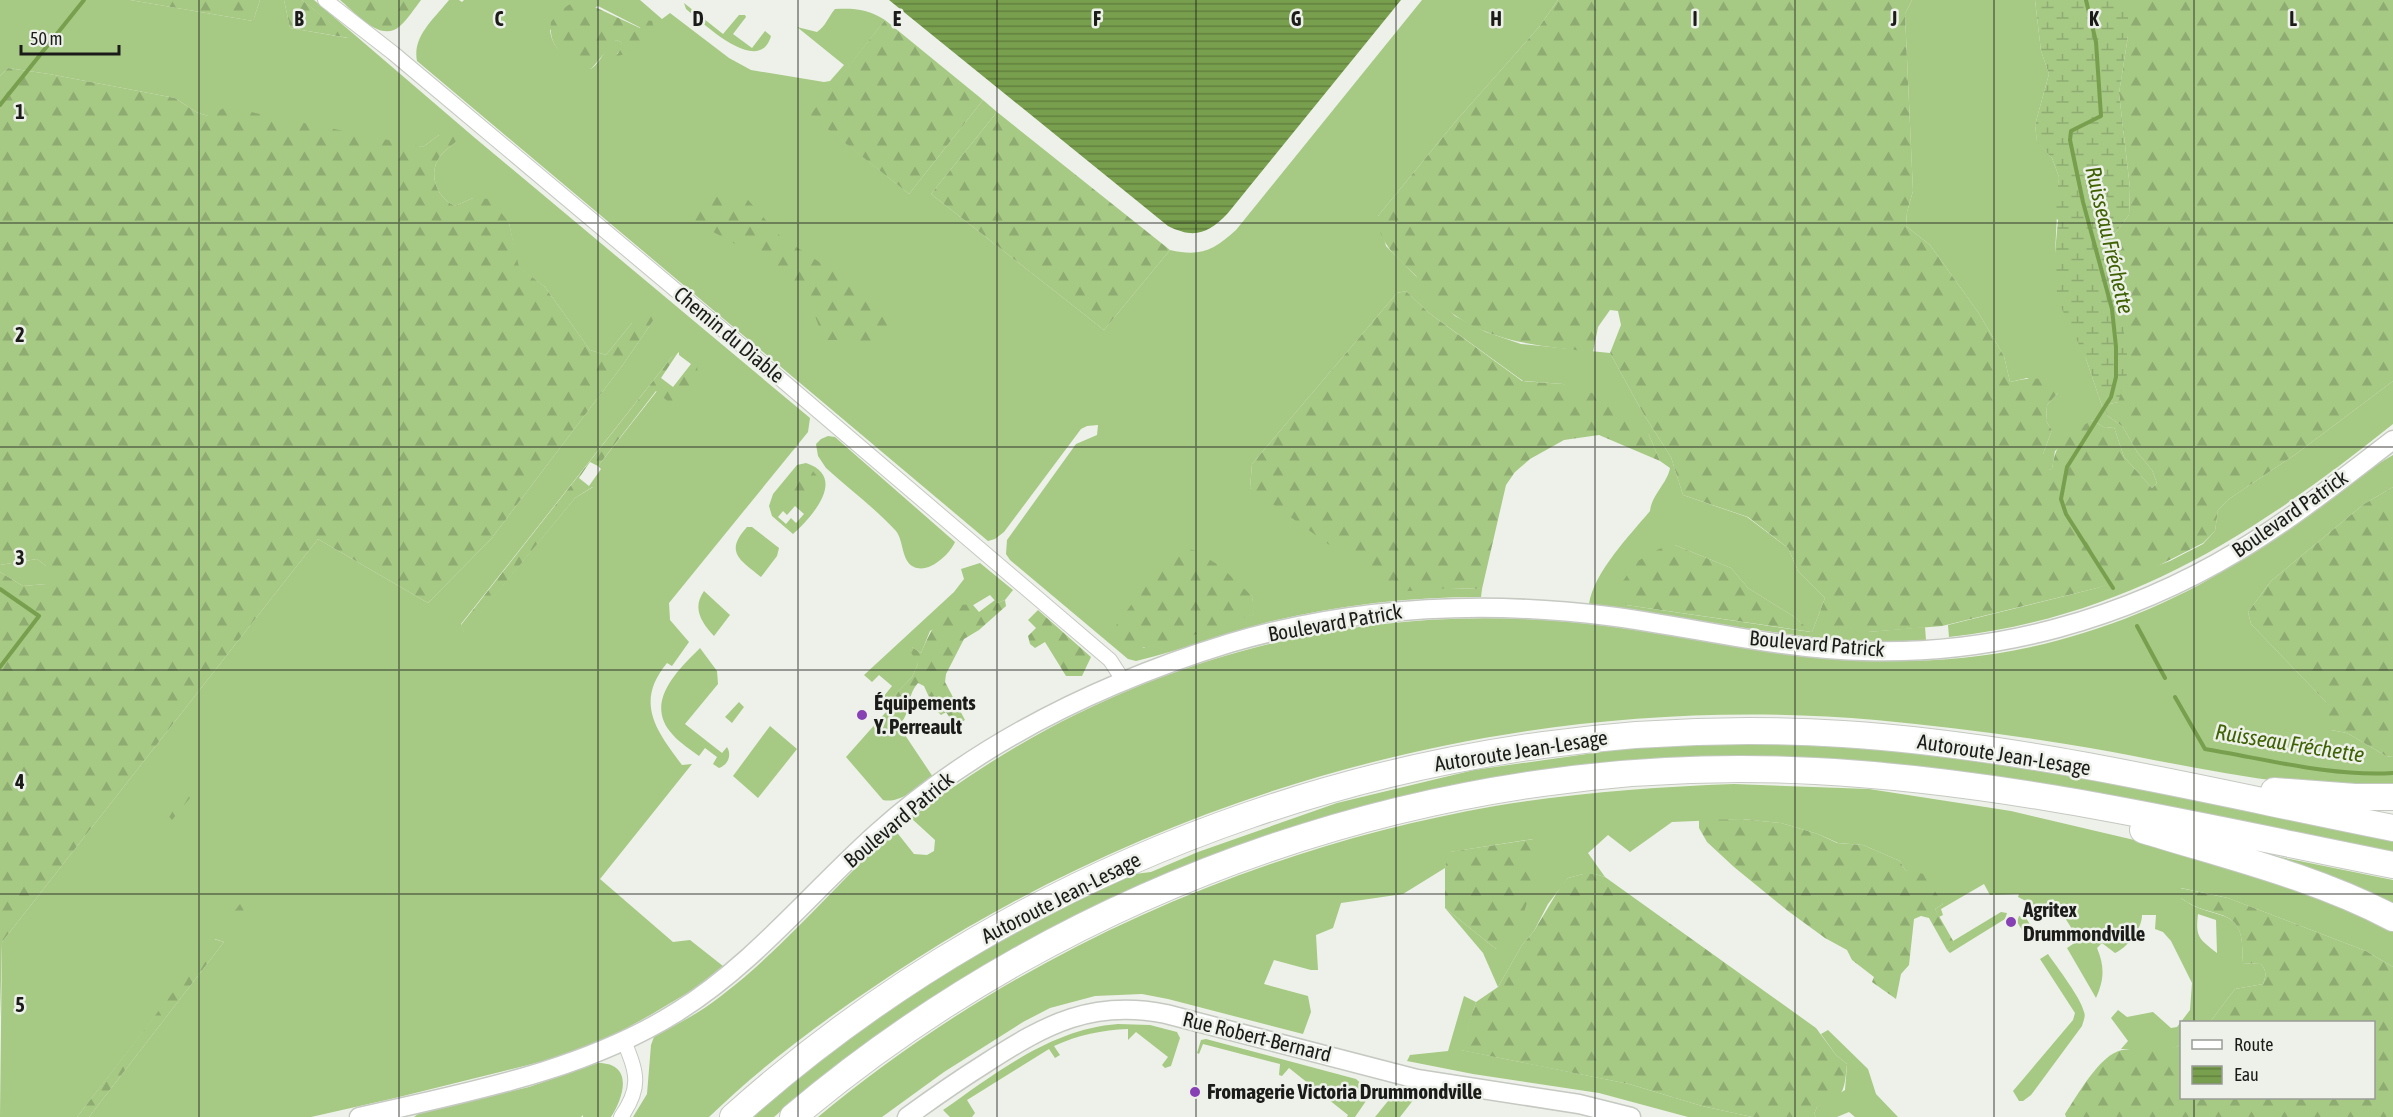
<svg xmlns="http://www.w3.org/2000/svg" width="2393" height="1117" viewBox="0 0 2393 1117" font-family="'Asap Condensed',sans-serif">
	<defs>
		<pattern id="forest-firs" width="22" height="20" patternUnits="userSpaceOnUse" patternTransform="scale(1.5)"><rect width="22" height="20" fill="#a6c984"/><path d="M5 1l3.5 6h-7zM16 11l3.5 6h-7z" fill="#8eac71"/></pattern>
		<pattern id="wetland-marsh" width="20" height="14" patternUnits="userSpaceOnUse" patternTransform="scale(1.5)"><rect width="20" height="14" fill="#a6c984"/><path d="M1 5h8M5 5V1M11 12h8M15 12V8" fill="none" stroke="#8eac71"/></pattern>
		<pattern id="water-rules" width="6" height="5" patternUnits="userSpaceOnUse" patternTransform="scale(1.5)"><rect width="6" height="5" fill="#789f4d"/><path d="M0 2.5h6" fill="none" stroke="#62813f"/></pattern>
	</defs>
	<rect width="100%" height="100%" fill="#edf1e9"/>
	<!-- grass -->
	<path fill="#a6c984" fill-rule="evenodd" d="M0,0H130L253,21L260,0H284L290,28L348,38L302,0H314L475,138L810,418L808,432L669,603L670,620L689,642L672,666L667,663C634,703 657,731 682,765L692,764L600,879L673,942L690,940L723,966L694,989L652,1014L616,1034L582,1048L544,1061L395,1098L311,1117H89L224,942L215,939L77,1117H0L2,942L318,539L428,603L491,539L622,366L653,321L632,323L606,355L590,350L545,287L518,267L509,223L473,198L455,206C436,197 427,173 441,155C445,150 451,146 456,142L439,135L423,147L208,116L196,112L175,98L49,74L8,68L0,76ZM679,352V355L691,364H697L673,405L657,391L598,466L601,469L589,486L593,487L575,498L464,632L461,624L671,358Z
		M449,0H459L462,2L464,0H640L662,19L670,13L729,58L751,70L824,82L830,81L844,65L797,27L817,32C826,26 828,17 835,9C854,8 868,9 885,20L811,115L909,194L983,100L997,112L931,194L1104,330L1170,250C1201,257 1214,250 1236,230L1422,0H1558L1539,27L1455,122L1378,216L1386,246L1455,316L1486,332L1521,344L1610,353L1644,415L1671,457L1683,495L1747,517L1788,548L1798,571L1825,598L1812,632H1868L1925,627L1926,640C1813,648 1701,617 1589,604C1594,572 1630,535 1650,511C1652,494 1667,484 1670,468L1660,461L1649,435L1563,384L1523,381L1429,313L1406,291L1397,293L1252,464L1250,488L1450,588L1482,589L1481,597C1409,597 1338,605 1268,622C1224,634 1181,650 1136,661L1128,659L1010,560L1006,554L1007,540L1076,444L1097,435L1098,425L1087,426L1081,429L1004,532L995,539L988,541L417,61C412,36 435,18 449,0ZM598,6L641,28L646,20L626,53L617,54L623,47L621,42L616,40C605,47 602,61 591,69C571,57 553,55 550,30ZM1675,545L1731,568L1748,588L1793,616L1811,632L1626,605ZM1241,588L1252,596L1254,614L1159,644L1142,648Z
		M1912,0H2035L2041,51L2049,74L2035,125L2037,141L2052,158L2059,177L2055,253L2086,359L2102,406L2108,416L2123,427L2137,452L2152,470L2157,483L2152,488L2124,457L2114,427L2105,428L2092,420L2055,451L2052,469L2043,472V454L2052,430L2046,421L2047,405L2058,393L2027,378L2010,382L2004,356L1978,312L1930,245L1906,226L1907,212L1913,191L1905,14Z
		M684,3L723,34L739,15H745L746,17L733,34L752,48L765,31L771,36C759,78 701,21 686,9Z
		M2393,381V424C2255,534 2128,617 1949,637L1948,625L2097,588L2170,561L2203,544L2215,531L2218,510L2229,499L2296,454Z
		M828,436L835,437L955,542C950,554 929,574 914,567C901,561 904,541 896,531C876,509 848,488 826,468L818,456L816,444L821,439Z
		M2393,455V487L2364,504L2271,581L2248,612L2251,624L2326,702L2331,730L2347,733L2386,756L2393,757V786C2372,786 2351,787 2330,786C2250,781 2169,762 2090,748C2020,736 1948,727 1876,720C1542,691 1198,779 916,959C843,1006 772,1056 709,1117H633L647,1094L651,1045L654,1037C677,1024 700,1013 721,996C785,947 836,884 895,830L914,854L927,855L934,851L935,840L911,818C1116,660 1364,591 1621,628C1764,649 1885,679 2031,647C2102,631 2174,603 2236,563C2290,529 2338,487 2393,455Z
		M806,463C848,477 812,517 793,534L772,516L769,506L773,494L797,465ZM795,506L804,514L796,523L791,518L786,524L778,517L783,511L787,515Z
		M747,527H752L779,548L777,556L761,577C740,560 724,552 747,527Z
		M37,559L46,566V584L23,586L0,572V565Z
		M980,563L1013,590L1005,600L997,603L990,595L930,631L921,653L912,647L918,664L912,677L889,701L884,696L892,686L879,675L872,682L864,675L954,592L964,579L961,569Z
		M704,591L730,615L714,636C701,622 692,608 704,591Z
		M700,648L717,671L718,684L685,724L722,753L727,747C732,755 728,765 719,768L713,764L717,757L705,748L699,756C690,749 680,743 673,735C643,703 677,671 700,648Z
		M739,702L744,707L732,723L725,717Z
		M886,712L903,732L933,777C919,786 901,804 883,800L846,757Z
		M770,726L797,749L758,798L733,776Z
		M1782,742L1912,751L2037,769L2393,838V855L2005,778L1925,768L1768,758L1620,763L1557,770L1159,878C1021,938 887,1016 774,1117H750L813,1063L969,957L1127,875L1151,872L1198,852L1337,803L1474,770L1636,747Z
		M1734,784L1869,789L2011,811L2147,843L2286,883L2393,929V967L2366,951L2228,898L2181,888V898C2215,924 2247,901 2242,963L2261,964C2267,971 2266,976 2263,984L2235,989L2210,1022H2182L2181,1045L2170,1049H2121L2128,1041L2111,1018L2118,1010L2127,1017L2153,1012L2171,1028L2177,1027L2190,1010L2192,983L2171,941L2163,932L2155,929L2156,915H2142C2142,929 2127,948 2115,953L2102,943L2097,948C2105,967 2104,980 2096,998L2067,948L2079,940L2053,899L2040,908L2018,897L2019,894L1990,895L1984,884L1941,909L1943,915L1939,917L1935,909L1943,904L1914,873L1905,870L1900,861L1863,845L1838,843L1818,834L1781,823L1742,819L1672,822L1630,852L1608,835L1588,853L1605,877L1595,874H1583L1568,878L1548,904L1534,931L1522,945L1498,987L1483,953L1445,908L1496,949L1533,839L1450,852L1445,868L1403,894L1341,903L1333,928L1316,935L1318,970H1311L1274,960L1264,984L1308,996L1311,1012L1303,1034L1168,999L1142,994L1095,996L1050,1008L1023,1022L944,1072L882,1117H818C1010,957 1249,849 1495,806C1574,793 1654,787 1734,784ZM2198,914L2216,920L2217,953C2200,939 2195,938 2198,914Z
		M2241,849L2393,880V911Z
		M2001,912L2007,913L2005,919L1950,953L1947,950L1955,946L1953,941Z
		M2019,916L2026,918L2038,937L2030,942L2017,922Z
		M2048,954C2057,967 2081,998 2084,1012C2086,1016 2083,1022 2082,1026L2031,1095L2023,1101H2019L2013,1091L2073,1020L2075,1013L2040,959Z
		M1464,996L1476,1002L1461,1050L1629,1084L1702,1106L1752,1117H1688L1599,1093L1473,1074L1407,1061L1410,1055L1448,1051Z
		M1118,1024L1150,1025L1177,1032L1180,1038L1171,1066L1165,1068L1162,1065L1168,1057L1136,1032L1128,1040V1029C1102,1030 1078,1035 1054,1046L1060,1055L1055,1058L1049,1049L967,1100L975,1113L972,1117H950L943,1110C996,1073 1051,1029 1118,1024Z
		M1828,1030L1868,1069L1876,1094L1898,1117H1855L1849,1112L1837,1117H1816L1814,1114L1817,1107L1845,1090L1847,1064L1836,1055L1821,1034Z
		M1206,1039L1356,1079L1365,1087L1366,1101L1355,1117H1347L1348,1115L1289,1068L1282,1076L1279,1075L1280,1064L1203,1044L1199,1054L1197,1053L1201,1040Z
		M598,1063C634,1063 624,1097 611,1117H583V1115L581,1117H414L418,1114L529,1087Z
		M1397,1090L1418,1094L1400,1117H1375Z"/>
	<!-- forest -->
	<path fill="url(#forest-firs)" d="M130,0H260L253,21Z
		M284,0H302L349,38L290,28Z
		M340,0H421C414,9 408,19 400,26C381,44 355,12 340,0Z
		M1558,0H1912L1905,14L1913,191L1907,212L1906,226L1930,245L1978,312L2004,356L2010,382C2026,378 2043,376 2058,384V393L2047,405L2046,421L2052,430L2043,454V471L2052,469C2056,439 2068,435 2092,420L2105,428L2114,427L2124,457L2152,488L2157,483L2152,470L2137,452L2123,427L2108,416L2102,406L2118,402L2120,305L2107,267L2106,245L2129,215L2130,188L2119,93L2128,36V0H2393V381L2296,454L2229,499L2218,510L2215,531L2203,543L2144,573L2097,588L1942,626L1868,632H1812L1626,605L1621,584L1636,562L1659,549L1675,545L1731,568L1748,588L1793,616L1812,632L1825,598L1798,571L1788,548L1748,517L1683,495L1671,457L1644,415L1610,353L1621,325L1618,311L1610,310L1598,327L1593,352C1545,346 1497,344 1456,316C1443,307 1431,293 1419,282L1416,276C1399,259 1377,243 1378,216L1455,122L1539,27Z
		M582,1L640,28L646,20L652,21L654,28L643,55L638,57L626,53L615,58L622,47L621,42L616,40L591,69C567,60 548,50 551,22C561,10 567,3 582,1Z
		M885,20L983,100L909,194L810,115Z
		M8,68L49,74L175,98L196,112L208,116L226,107L423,147L439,135L453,134L456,142C451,146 445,150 441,155C427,173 436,197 455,206L473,198L491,199L509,223L519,267L545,287L590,350L606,355L632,323L647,314L652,316L653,321L622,366L491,539L428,603L318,539L2,942L0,1017V572L23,586L46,584V566L37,559L0,565V76Z
		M997,112L1170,250L1104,330L931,194Z
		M729,192L748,200L781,237L888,307L894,323L895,336L863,347L844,340H824L809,300L750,252L695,222L692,215L696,205Z
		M1406,291L1429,313L1522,381L1563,384L1602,396L1649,435L1660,461L1599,435L1564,440L1530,459L1515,472L1506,485L1482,589L1450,588L1395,592L1250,488L1252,464L1397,293Z
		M679,351L661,378L673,387L691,364H697L698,378L673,406L656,391L598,466L590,462L579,478L589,486H594L575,498L464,633L461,625L671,358Z
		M812,470L821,481V490L811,499H793C792,482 799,478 812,470Z
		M2393,487V757L2386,756L2347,733L2331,730L2321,722L2326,702L2251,624L2248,612L2271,581L2364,504Z
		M1173,548L1194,550L1220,566L1252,596L1255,614C1233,621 1158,650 1140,647C1129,645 1119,639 1112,631Z
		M995,600L997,603L1005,600L1006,606L979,630L964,639L946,674L945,682L965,720L955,726L946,712L941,715L934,708L924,686L918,683C905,698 913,712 898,726L886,712L884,706L912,677L918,664L909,649L912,647L921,653C931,630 944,600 973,605L979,612Z
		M1038,610L1091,657L1082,676H1066L1045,642L1035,648L1030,644L1028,636L1036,628L1028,620Z
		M189,788L194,793L172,820L166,813Z
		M1742,819L1781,823L1818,834L1837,843L1863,845L1900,861L1905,870L1924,874L1943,904L1935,909L1956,946L1947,950L1929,918L1921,916L1914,919L1909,965L1901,974L1896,999L1872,982L1874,977L1852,960L1847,950L1825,938L1788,911L1734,867L1707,842L1699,828V820Z
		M1534,839C1533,877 1531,927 1496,949L1445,908V868L1449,852Z
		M1583,874H1595L1605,877L1816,1028L1836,1055L1847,1064C1844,1092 1845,1097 1817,1107L1814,1114L1816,1117H1752L1702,1106L1629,1084L1460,1050L1476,1002L1498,987L1522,945L1534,931L1561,886L1568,878Z
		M2180,888L2228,898L2366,951L2393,967V1117H2066L2065,1114C2077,1096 2100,1054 2122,1050C2143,1046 2161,1053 2181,1045L2182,1098H2374V1022H2210L2235,989L2263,984C2266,976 2267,971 2261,964L2242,963C2247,901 2214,923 2181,898Z
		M243,900L250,906L238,923L230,917Z
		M214,939L224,942L89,1117H77Z"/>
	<!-- wetland -->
	<path fill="url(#wetland-marsh)" d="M2035,0H2128V36L2119,93L2130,188L2129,215L2106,245L2107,267L2120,305L2129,368L2118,402L2102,406L2086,359L2057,299L2055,253L2058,220L2045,206L2057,195L2059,177L2052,158L2037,142L2035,125L2049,74L2041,51Z"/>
	<!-- water -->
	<path fill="url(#water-rules)" d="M889,0H1401L1228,213C1208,234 1194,239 1168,226Z"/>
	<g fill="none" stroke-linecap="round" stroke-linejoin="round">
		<!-- stream -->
		<path stroke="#789f4d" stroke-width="4" d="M2086,0L2096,42L2101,116L2071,131L2070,140L2083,202L2112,309L2116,347V377L2111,397L2067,467L2061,499L2066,514L2113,588
			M0,105L84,0
			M0,589L39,616L0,667
			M2137,626L2165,678
			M2175,697L2205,749C2266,759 2331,777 2393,773"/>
		<!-- minor casing -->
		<g stroke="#c5c9c2" stroke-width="16">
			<path id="minor" d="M325,0L393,53L722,329L1110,660L1123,680
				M621,1117C642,1087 637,1073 624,1041"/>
		</g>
		<!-- tertiary casing -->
		<g stroke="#c5c9c2" stroke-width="21">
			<path id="tertiary" d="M359,1117C467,1092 581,1072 677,1012C754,964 810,893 877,833C977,743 1103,682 1230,643C1353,607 1481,600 1608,616C1693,627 1778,649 1864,651C1995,655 2125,619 2238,551C2292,519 2343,478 2393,440
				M907,1117C933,1098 959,1080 986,1063C1046,1024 1093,999 1166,1014L1417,1079L1579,1104L1631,1117"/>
		</g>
		<!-- motorway casing -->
		<g stroke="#c5c9c2" stroke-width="28">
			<path id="motorway" d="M2274,791L2355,797H2393
				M2143,830C2227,856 2315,877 2393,918
				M733,1117C1032,848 1442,708 1843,734C2029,746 2211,792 2393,828
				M793,1117C1073,880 1448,751 1815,771C2010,781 2202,827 2393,865"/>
		</g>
		<!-- minor -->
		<use href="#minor" stroke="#fff" stroke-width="14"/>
		<!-- tertiary -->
		<use href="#tertiary" stroke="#fff" stroke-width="18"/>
		<!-- motorway -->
		<use href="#motorway" stroke="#fff" stroke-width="26"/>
	</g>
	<!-- grid -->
	<path fill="none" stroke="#1b1c1a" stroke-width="1.5" stroke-opacity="0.55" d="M199,0V1117M399,0V1117M598,0V1117M798,0V1117M997,0V1117M1196,0V1117M1396,0V1117M1595,0V1117M1795,0V1117M1994,0V1117M2194,0V1022M0,223H2393M0,447H2393M0,670H2393M0,894H2393M2194,1098V1117"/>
	<!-- markers -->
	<g fill="#8841b4" stroke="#edf1e9" stroke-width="2">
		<circle cx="862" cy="715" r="6"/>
		<circle cx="2011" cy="922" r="6"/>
		<circle cx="1195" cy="1092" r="6"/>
	</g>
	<g text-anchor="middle" stroke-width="5" stroke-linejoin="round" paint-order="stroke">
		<!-- street labels -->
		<g font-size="21" fill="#1b1c1a" stroke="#edf1e9">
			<text transform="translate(729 335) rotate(40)" y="7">Chemin du Diable</text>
			<text transform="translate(2290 514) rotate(-35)" y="7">Boulevard Patrick</text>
			<text transform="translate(1335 623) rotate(-10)" y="7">Boulevard Patrick</text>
			<text transform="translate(1817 644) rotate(5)" y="7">Boulevard Patrick</text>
			<text transform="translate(1521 751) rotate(-9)" y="7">Autoroute Jean-Lesage</text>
			<text transform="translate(2004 755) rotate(9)" y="7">Autoroute Jean-Lesage</text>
			<text transform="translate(899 820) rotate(-40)" y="7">Boulevard Patrick</text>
			<text transform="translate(1061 898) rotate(-27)" y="7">Autoroute Jean-Lesage</text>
			<text transform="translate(1257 1037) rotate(14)" y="7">Rue Robert-Bernard</text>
		</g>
		<!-- poi labels -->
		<g font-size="21" font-weight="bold" fill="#1b1c1a" stroke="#edf1e9" text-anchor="start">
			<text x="874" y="710">Équipements<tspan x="874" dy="24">Y. Perreault</tspan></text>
			<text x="2023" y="917">Agritex<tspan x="2023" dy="24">Drummondville</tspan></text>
			<text x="1207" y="1099">Fromagerie Victoria Drummondville</text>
		</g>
		<!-- water labels -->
		<g font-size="22" font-style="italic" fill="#3f6204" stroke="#edf1e9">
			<text transform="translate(2110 240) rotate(77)" y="8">Ruisseau Fréchette</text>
			<text transform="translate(2290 743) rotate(9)" y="8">Ruisseau Fréchette</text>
		</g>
	</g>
	<g font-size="20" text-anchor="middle" font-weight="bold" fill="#1b1c1a" stroke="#edf1e9" stroke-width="5" stroke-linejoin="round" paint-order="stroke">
		<text x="299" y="26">B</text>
		<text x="499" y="26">C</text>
		<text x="698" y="26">D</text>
		<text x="897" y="26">E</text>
		<text x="1097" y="26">F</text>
		<text x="1296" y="26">G</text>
		<text x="1496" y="26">H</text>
		<text x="1695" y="26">I</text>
		<text x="1894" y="26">J</text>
		<text x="2094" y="26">K</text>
		<text x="2293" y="26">L</text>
		<text x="20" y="119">1</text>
		<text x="20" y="342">2</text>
		<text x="20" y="565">3</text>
		<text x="20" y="789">4</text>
		<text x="20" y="1012">5</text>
	</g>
	<!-- legend -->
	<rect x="2180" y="1021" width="195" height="78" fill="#edf1e9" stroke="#999c96" stroke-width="1.5"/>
	<rect x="2192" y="1040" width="30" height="9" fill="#ffffff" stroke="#999c96" stroke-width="1.5"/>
	<text x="2234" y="1051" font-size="18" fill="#1b1c1a">Route</text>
	<rect x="2192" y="1066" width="30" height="18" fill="url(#water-rules)" stroke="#999c96" stroke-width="1.5"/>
	<text x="2234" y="1081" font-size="18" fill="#1b1c1a">Eau</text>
	<!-- scale -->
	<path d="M21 45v9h98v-9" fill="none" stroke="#1b1c1a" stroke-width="3"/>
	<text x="30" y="45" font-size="18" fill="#1b1c1a" stroke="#edf1e9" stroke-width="4.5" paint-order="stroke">50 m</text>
</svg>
